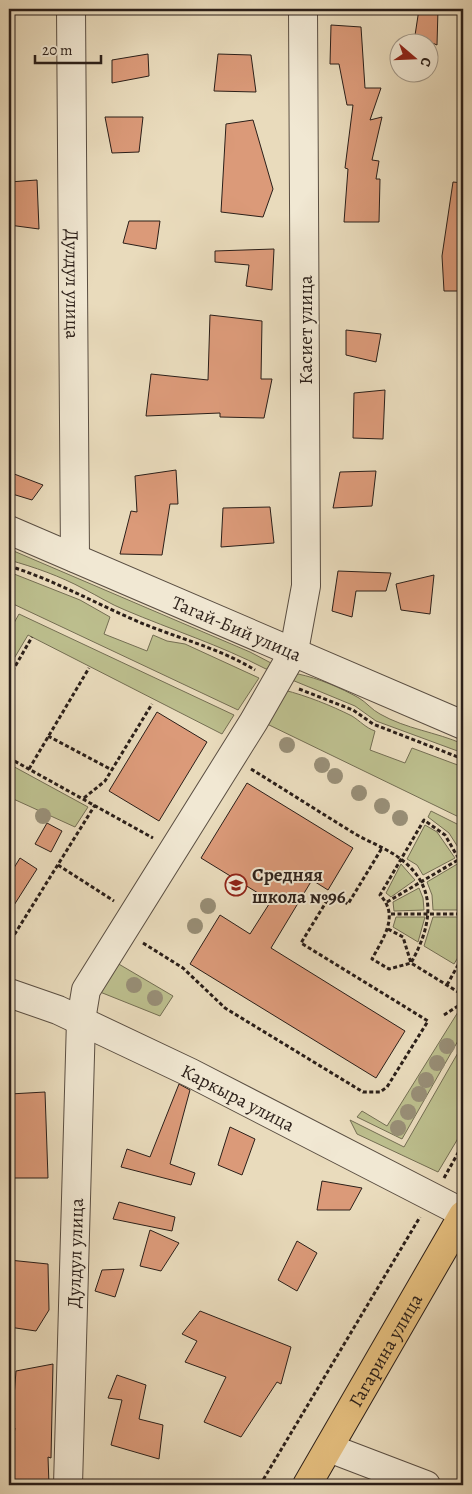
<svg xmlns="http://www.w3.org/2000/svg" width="472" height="1494" viewBox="0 0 472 1494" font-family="Alegreya,serif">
	<rect width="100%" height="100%" fill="#e9dbbc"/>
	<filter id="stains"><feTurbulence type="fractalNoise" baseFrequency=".004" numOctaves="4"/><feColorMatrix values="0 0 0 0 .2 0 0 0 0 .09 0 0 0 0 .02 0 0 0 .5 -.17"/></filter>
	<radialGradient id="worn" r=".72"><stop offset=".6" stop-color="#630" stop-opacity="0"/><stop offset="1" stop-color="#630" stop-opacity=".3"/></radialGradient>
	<!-- green -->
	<path fill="#bcbe8d" stroke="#746e53" d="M9,549L250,652L271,663L272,668L266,669C220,645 172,630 125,610C110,604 98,596 84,589C60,576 34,567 9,560Z
		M9,572L80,600L110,617L104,634L147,651L153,635L167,641L185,644L259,678L238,710L9,602Z
		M19,614L234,715L222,734L28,635L9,667V632Z
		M298,674C318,678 341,688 359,698C366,702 372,710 380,714C406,729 436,732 463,744V753L376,721L355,706L292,680Z
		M284,690C307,696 330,705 352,716C360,721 366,728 375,731L370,750L405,763L412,748L463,767V819L265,723Z
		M9,764L88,807L75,827L9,797Z
		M431,811L463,827V851L461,852L449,833L428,817Z
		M425,825L437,832L455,858L423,875L417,865L407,859Z
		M459,863L463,874V910H433L432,895L427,882Z
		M401,864L415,880L391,897L386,893Z
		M419,888L423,898L424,910L394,911L393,902Z
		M396,917H425L418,942L393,927Z
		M433,917H463V949L454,964L424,946Z
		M117,963L173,996L160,1016L100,992Z
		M463,1004V1032L402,1139L357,1117L362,1111L387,1126Z
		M463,1044V1130L438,1172L357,1134L350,1120L404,1147Z"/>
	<!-- building -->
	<path fill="#db9a79" stroke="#2b1f19" d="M419,9H438L437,45L430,42H414Z
		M331,25L361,27L365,88H381L370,120L382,117L372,160L379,161L376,179H380L379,222H344L348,169L345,168L353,105H347L339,64H330Z
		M148,54L149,76L112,83V60Z
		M218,54L251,55L256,92L214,91Z
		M105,117H143L139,152L112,153Z
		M253,120L273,189L263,217L221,212L226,124Z
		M37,180L39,229L9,225V182Z
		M453,182L463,183V291H444L442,256Z
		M129,221H160L156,249L123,243Z
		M274,249L272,290L246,286L249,265L215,262V251Z
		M210,315L262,321L261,379H272L264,418L220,417V413L146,416L151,374L208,380Z
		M346,330L381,334L376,362L346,355Z
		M385,390L383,439L353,438L354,393Z
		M176,470L178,504H170L162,555L120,554L131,511L137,512L135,476Z
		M376,471L372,506L333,508L340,472Z
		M9,472L43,485L32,500L9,493Z
		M270,507L274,543L221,547L223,508Z
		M338,571L391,573L386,591H356L352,617L332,611Z
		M434,575L430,614L401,610L396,584Z
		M157,712L207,742L159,821L109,791Z
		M247,783L353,848L328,890L312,880L271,948L405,1031L376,1078L190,964L220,915L250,934L271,901L201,858Z
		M47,823L62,831L51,852L35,844Z
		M20,858L37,869L9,913V876Z
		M179,1084L190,1090L170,1164L195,1173L191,1185L121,1167L127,1149L150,1157Z
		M45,1092L48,1178H11L10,1094Z
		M230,1127L255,1139L242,1175L218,1165Z
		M322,1181L362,1188L350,1210H317Z
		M119,1202L175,1217L172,1231L113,1219Z
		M150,1230L179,1243L161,1271L140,1266Z
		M297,1241L317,1253L297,1291L278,1280Z
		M9,1260L48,1264L49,1310L36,1331L9,1327Z
		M124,1269L115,1297L95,1291L102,1270Z
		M200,1311L291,1347L281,1384L277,1382L241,1437L204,1422L226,1377L185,1362L197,1341L182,1334Z
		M53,1364L51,1458L48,1457L49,1485H10L9,1465L15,1428H9V1412L10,1396L14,1397L16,1371Z
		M117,1375L146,1385L139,1419L163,1425L159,1459L111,1445L122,1400L108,1398Z"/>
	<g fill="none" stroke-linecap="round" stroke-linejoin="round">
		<!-- minor casing -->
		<g stroke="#5a4e42" stroke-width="30">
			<g id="minor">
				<path id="s1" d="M71,9L75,558"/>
				<path id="s2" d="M9,530L463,725"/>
				<path id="s3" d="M9,993L58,1010L191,1073L463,1213"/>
				<path d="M329,1448L426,1485"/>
				<path id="s4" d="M68,1485L81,1020L86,990L254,721L294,651L306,586L303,9"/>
			</g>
		</g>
		<!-- major casing -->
		<g stroke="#2b1f19" stroke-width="30">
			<g id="major">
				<path id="s5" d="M307,1485L463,1215"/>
			</g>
		</g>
		<!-- path -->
		<path stroke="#2b1f19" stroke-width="3" stroke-dasharray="4 2.5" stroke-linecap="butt" d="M9,566C54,580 95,603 139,622C177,638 219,648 255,670
			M9,677L32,637
			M299,689L353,710L373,724L463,759
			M48,736L112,770
			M9,758L153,838
			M29,769L89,668
			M251,769C285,790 318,811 352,832C368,842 387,848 402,860C439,889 431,927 411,963L389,969L372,959C383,938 400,916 380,895L424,820L445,835L463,866
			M84,798L105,781L152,704
			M58,865L114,901
			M387,902L463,857
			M391,914H463
			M388,929L403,937L411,963L463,995
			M11,940L95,805
			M143,943L183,968L225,1008L363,1092H380L387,1087L428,1021L301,943L331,894L348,904L382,848
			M447,985L463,956
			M444,1015L458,1006L463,998
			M444,1178L463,1144
			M260,1485L420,1217"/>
		<!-- minor -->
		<use href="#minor" stroke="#f1e8d3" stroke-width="28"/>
		<!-- major -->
		<use href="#major" stroke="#e4be7e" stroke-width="28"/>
	</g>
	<!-- trees -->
	<g fill="#988e76">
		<circle cx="287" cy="745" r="8"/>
		<circle cx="322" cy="765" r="8"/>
		<circle cx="335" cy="776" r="8"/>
		<circle cx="359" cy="793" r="8"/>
		<circle cx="382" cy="806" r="8"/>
		<circle cx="43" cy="816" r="8"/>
		<circle cx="400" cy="818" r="8"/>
		<circle cx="208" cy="906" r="8"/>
		<circle cx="195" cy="926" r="8"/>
		<circle cx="134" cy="985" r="8"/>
		<circle cx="155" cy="998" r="8"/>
		<circle cx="447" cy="1046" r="8"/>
		<circle cx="437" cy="1063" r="8"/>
		<circle cx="426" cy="1080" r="8"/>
		<circle cx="419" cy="1094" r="8"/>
		<circle cx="408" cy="1112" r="8"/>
		<circle cx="398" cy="1128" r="8"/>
	</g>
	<!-- icons -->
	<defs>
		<g id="school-ring" transform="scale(1.125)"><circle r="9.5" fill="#f1e8d3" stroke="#8f2418" stroke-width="1.5"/><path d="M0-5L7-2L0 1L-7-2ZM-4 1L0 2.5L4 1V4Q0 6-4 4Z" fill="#8f2418"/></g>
	</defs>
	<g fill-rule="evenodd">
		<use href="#school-ring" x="236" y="885"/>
	</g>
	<g text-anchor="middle" stroke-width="4" stroke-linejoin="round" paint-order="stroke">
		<!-- street labels -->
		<g font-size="19" fill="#2b1f19" stroke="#f1e8d3">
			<text dy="7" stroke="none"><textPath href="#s1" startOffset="275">Дулдул улица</textPath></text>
			<text transform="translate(305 330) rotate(-90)" y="7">Касиет улица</text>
			<text dy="7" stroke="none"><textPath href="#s2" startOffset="248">Тагай-Бий улица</textPath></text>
			<text dy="7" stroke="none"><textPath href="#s3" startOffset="252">Каркыра улица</textPath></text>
			<text dy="7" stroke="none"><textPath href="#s4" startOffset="232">Дулдул улица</textPath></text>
			<text dy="7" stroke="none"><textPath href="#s5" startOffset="156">Гагарина улица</textPath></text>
		</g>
		<!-- poi labels -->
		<g font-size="19" font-weight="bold" fill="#2b1f19" stroke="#f1e8d3" text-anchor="start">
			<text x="252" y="881">Средняя<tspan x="252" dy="22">школа №96</tspan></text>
		</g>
	</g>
	<!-- margin -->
	<rect width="472" height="1494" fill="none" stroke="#e9dbbc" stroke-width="30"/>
	<rect x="10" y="10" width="452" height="1474" fill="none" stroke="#2b1f19" stroke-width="2.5"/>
	<rect x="15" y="15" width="442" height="1464" fill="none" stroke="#2b1f19"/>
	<!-- north arrow -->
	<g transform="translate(414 58) rotate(109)"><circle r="24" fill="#f1e8d3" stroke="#a29889"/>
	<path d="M0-4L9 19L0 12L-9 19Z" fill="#8f2418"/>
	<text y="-8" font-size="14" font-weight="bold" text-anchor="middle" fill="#2b1f19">С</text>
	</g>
	<!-- scale -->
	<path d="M35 55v8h66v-8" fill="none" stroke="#2b1f19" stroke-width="2.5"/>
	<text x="42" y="55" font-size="15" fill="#2b1f19" stroke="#f1e8d3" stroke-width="4" paint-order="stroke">20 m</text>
	<rect width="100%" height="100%" filter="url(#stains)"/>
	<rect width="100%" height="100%" fill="url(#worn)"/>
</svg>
